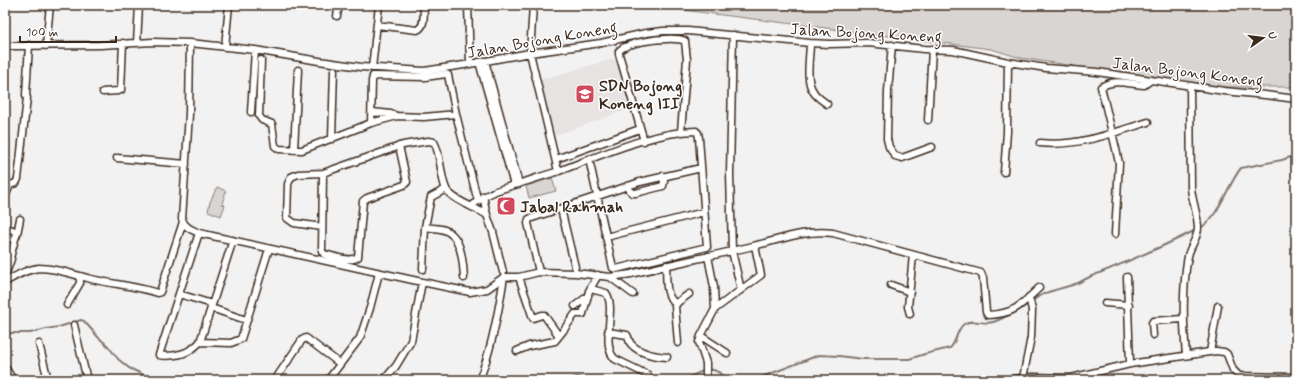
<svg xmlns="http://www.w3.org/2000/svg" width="1301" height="385" viewBox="0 0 1301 385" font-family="Mynerve,sans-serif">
	<rect width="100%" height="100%" fill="#f3f2f2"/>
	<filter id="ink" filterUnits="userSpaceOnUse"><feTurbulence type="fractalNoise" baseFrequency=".025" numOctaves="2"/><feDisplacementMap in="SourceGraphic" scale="8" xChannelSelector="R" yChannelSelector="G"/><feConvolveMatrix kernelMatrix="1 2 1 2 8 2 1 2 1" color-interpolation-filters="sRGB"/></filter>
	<g filter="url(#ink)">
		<!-- built -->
		<path fill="#e6e3e2" d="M616,58L632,108L554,136L540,80Z"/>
		<!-- green -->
		<path fill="#d8d5d2" stroke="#8a8078" d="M643,5H1296V87H1216L1021,58L991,49Z
			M552,178L556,191L529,198L526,186Z
			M217,187L226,191L222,204L225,205L221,216L208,211L210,202Z"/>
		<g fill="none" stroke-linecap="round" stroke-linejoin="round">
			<!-- stream -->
			<path stroke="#827770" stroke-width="2" d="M1200,228C1218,219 1228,184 1241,168L1282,160L1296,155
				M1032,301C1045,290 1063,289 1078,283C1082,281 1087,278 1092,276C1127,262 1162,247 1196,230
				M1019,310L1028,304
				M5,333H30L46,329L59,327L81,320L84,321L98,337L108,346L118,359L129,368L144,375L174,380
				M195,380H208
				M567,380L577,377L589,380
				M684,380C693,376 708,365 718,372C722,374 725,378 729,380
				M754,380L819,355L839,356L863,359H909L925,354L950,348C957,342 956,330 964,324C972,318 984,325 993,322C1000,320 1007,316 1013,313"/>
			<!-- minor casing -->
			<g stroke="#3b2a1e" stroke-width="9">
				<path id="minor" d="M468,5L470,64
					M533,5L530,53L558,171
					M337,16L339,5
					M377,25L417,30C426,27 423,13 424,5
					M733,35L730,174L732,251L741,290
					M137,43L139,5
					M190,43L189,114L182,219C184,227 192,230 199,233L422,282L470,292L487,289L504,277H519L539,272L576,273L610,277L631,274C671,264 712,256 753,246C780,240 805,229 833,233L981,273L983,278L986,312L988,315C1015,314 1021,305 1039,288
					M810,43C810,56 805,80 813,91C816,97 822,100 827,104
					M892,45L888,91L887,139L889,147L895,156L902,158L932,147
					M5,46L100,45L153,42L190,43L255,50L319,61L361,67L424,71L464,65L530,53L601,43L646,33L663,31H688L810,43L829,44L868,43L924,49L953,50L1008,62L1046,68L1097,72L1172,83L1224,91L1265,95L1296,99
					M46,46L50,5
					M225,47L229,5
					M261,60L259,116L262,120L272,124L275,146L279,149L302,150L371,123L397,116L424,117L456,114
					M485,61L519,184
					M479,62L514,185
					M372,68L379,5
					M103,92L118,91L121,90L123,43
					M251,112L255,50
					M372,112L391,114L397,116
					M928,120L932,49
					M371,123L372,81L373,76L425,77L446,74L448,75L456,114L476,194L478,200
					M332,139L334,70
					M644,141L619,54V51C628,41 673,36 685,41L687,60L681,131
					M1040,143C1077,147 1113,133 1148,122
					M294,150L298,70
					M117,158L186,164
					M556,159L637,130
					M1004,172L1007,132L1008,62
					M323,173L322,251L324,254C334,256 350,263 358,257L363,201L367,198L404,185L407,182L399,146
					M627,186L632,193H636L663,186L664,182L663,176
					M446,189L431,197L425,227C431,228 436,228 441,229C462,233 463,262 464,278
					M483,196L487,215L493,232L503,272
					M5,197L10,185L16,183L18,179L27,98L26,95L29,45
					M472,206C485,193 501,189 518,184C531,180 545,175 559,171C600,156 651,132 696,131L698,133L699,138L707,247L616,269L613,268L589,159
					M561,209L575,267
					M5,227L17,232
					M322,227L294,223L287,218L288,184L291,177L298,174L323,173L403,145L428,141L434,142C442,155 440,185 449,193C459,203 475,207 487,215
					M199,233L159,355C167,357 183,355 190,350C194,348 197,345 200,342L233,240
					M1115,234L1119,163L1116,149L1101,87C1115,78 1128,84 1144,85L1151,80
					M606,237L704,212
					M666,265C667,279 664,296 676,304
					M423,269L425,227
					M539,272L528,223L529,219L640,182L701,168
					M5,276L11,259L10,258L15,239L17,234L20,219
					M519,277L533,318L542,315H544L559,336
					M610,277L633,294
					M1127,277L1130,364
					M5,282C16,276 27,269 39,268C56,268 75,275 91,279C113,284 136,286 158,293L160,292L183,222
					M891,285L910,292
					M591,289L606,293C617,307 600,345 615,359L648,375
					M179,294L212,304
					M1105,303L1129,305
					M67,305L80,283V279L78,276
					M575,306L588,296
					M211,308L246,320
					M715,309L761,275L755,246
					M910,314L908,307L913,255
					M74,325L87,380
					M608,332L627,335C629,338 629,342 631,344C640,354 655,356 667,357
					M1153,335L1152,323L1153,321L1183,319
					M701,336L727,353
					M200,342L231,343L241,339L269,249
					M678,343L675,306L678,302L689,294
					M39,344L48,380
					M517,351L529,346L555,341L563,331L575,314H583L589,291L598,275
					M1210,352L1218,306
					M1186,355C1183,322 1182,289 1188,256C1190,246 1198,238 1198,228C1198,215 1192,201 1191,188L1190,86
					M5,367L13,380
					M1023,378L1031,337L1032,310L1029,297
					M275,380L302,340L306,338L339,363
					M328,380L360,338L370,308L379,273
					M384,380L396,366L411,341L422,282
					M479,380C492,350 499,309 504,277
					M706,380V363L699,342L701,336L715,309L714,287L708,256
					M1003,380L1032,377L1071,378L1130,364L1216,351L1224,352L1227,354L1233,370L1239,376L1296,377"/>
			</g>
			<!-- minor -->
			<use href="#minor" stroke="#fff" stroke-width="6"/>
		</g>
	</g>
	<!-- icons -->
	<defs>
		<g id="school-square" transform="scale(1)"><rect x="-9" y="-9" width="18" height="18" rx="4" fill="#d1495b" stroke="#fff"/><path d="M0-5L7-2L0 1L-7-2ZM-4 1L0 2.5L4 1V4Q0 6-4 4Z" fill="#fff"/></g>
		<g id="mosque-square" transform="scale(1)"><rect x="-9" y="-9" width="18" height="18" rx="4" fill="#d1495b" stroke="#fff"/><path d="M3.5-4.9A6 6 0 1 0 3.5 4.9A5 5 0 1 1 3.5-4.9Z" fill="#fff"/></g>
	</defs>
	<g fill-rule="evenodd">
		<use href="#school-square" x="585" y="94"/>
		<use href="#mosque-square" x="506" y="206"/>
	</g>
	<g text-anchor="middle" stroke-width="3" stroke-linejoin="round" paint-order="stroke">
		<!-- street labels -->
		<g font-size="16" fill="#3b2a1e" stroke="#fff">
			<text transform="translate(866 32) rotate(3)" y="6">Jalan Bojong Koneng</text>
			<text transform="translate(542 39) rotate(-10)" y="6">Jalan Bojong Koneng</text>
			<text transform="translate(1188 71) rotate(7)" y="6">Jalan Bojong Koneng</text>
		</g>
		<!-- poi labels -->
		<g font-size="16" font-weight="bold" fill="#3b2a1e" stroke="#fff" text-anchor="start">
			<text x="599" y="91">SDN Bojong<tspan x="599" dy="18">Koneng III</tspan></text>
			<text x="520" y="212">Jabal Rahmah</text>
		</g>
	</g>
	<!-- margin -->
	<rect width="1301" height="385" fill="none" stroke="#fff" stroke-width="20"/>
	<rect x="10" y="10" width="1281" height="365" fill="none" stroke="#3b2a1e" stroke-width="1.5" filter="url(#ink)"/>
	<!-- north arrow -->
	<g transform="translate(1263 38) rotate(76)" stroke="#ffffff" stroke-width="3" paint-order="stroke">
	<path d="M0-3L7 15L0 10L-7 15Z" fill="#3b2a1e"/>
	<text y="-6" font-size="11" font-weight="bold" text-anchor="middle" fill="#3b2a1e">U</text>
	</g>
	<!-- scale -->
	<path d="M20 36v6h96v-6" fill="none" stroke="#3b2a1e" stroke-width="2"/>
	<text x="26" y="36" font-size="12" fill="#3b2a1e" stroke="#ffffff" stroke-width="3" paint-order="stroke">100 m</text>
</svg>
